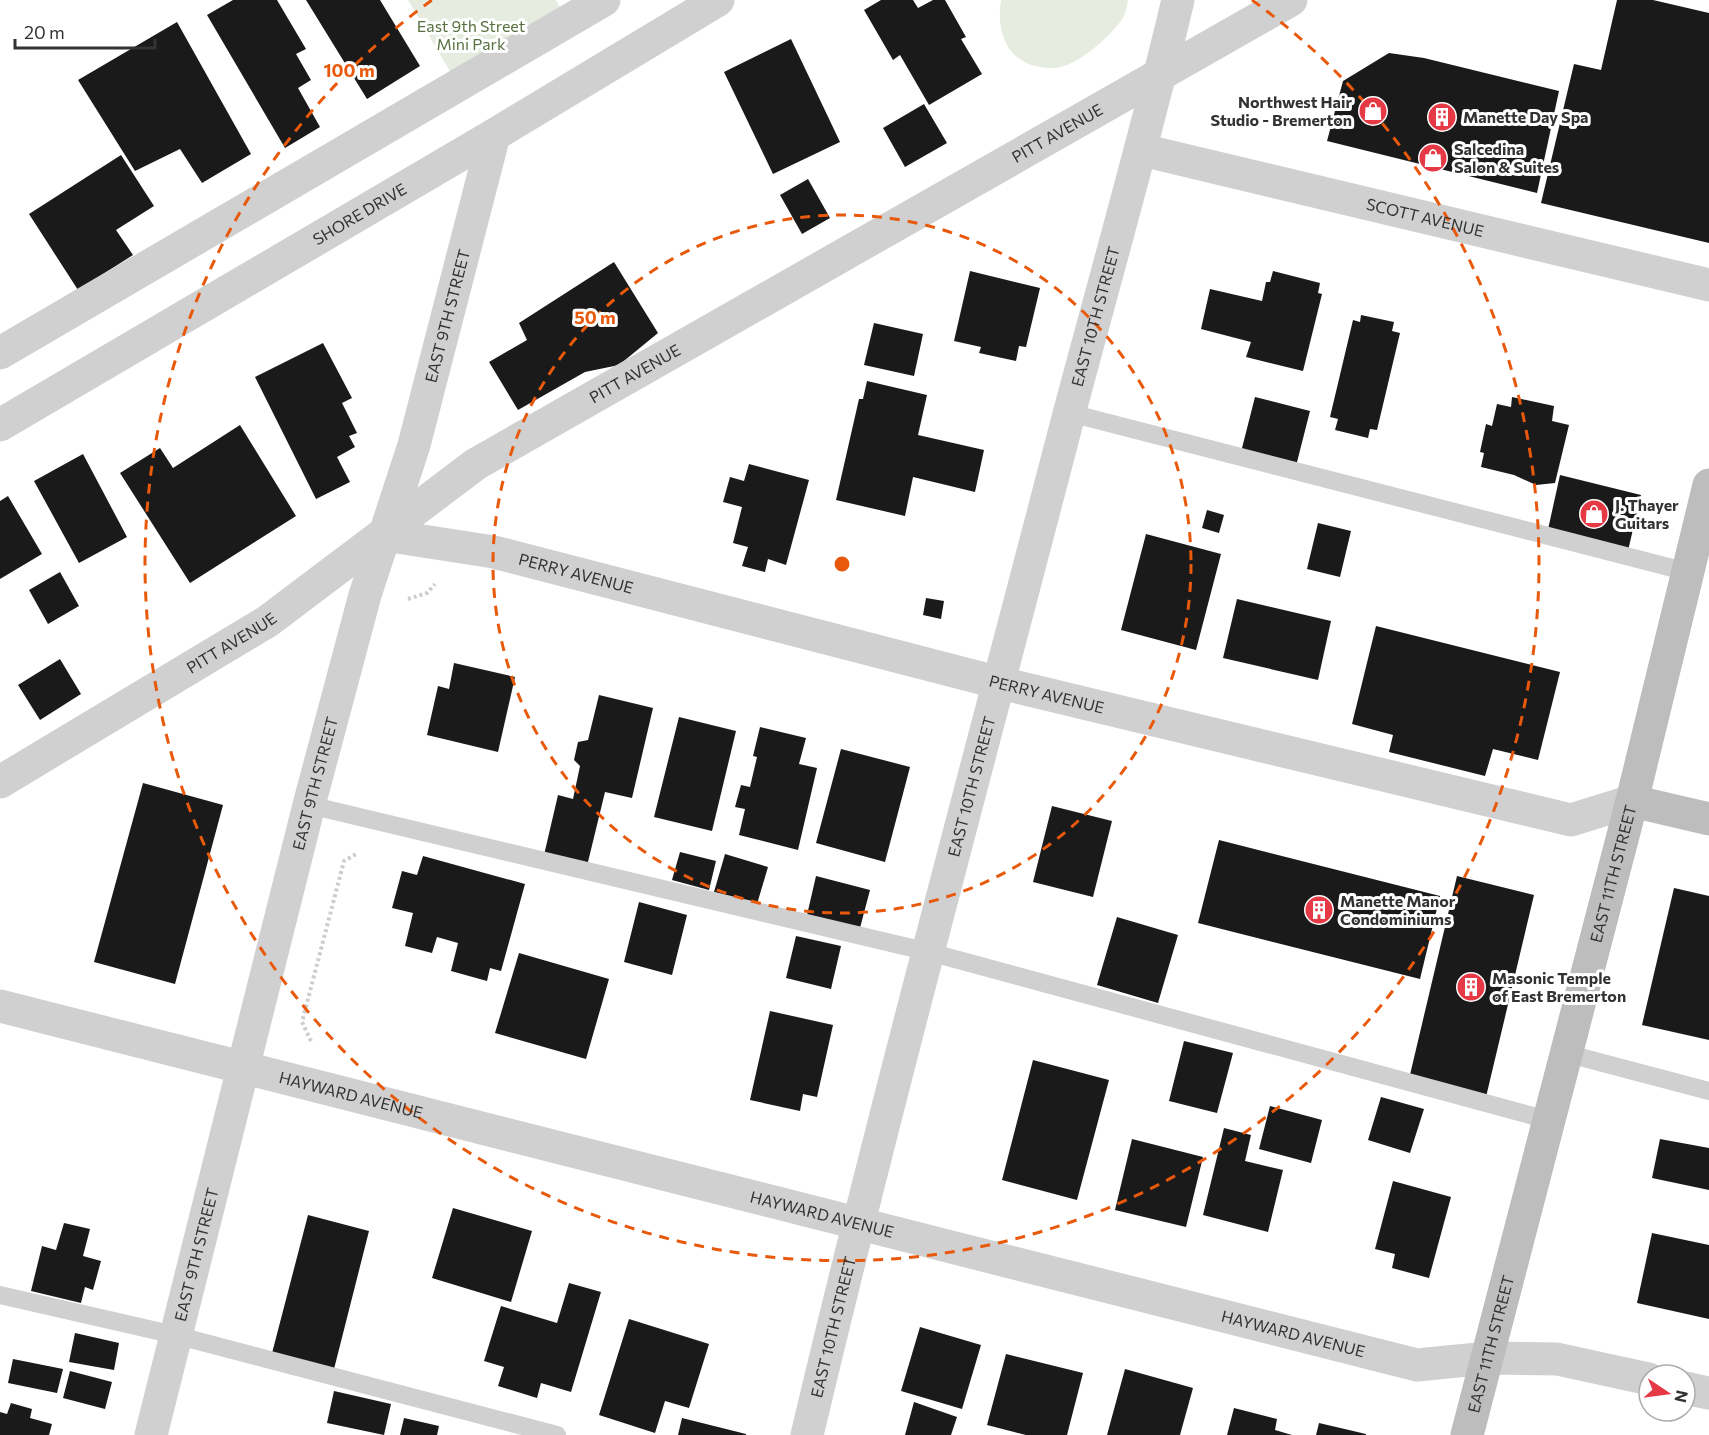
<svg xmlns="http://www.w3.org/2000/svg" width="1709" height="1435" viewBox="0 0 1709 1435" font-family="Commissioner,sans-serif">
	<rect width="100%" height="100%" fill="#fff"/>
	<!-- green -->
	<path fill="#e6ecdf" d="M408,0H556L568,21L458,85Z
		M1001,0H1128C1127,6 1126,13 1123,18C1111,36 1076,68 1053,68C1012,69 995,38 1001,0Z"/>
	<!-- building -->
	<path fill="#1a1a1a" d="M233,0H277L306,49L296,54L311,80L298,88L320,127L285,148L207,15Z
		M306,0H380L420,66L367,99Z
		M881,0H913L918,8L933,0H945L966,37L961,39L982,74L929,105L900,55L893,60L864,10Z
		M1617,0H1653L1709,13V243L1541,203L1574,64L1601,70Z
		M177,22L251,154L202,183L180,149L135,171L78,80Z
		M791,39L840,142L773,174L724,72Z
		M1389,53L1424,58L1559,91L1537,193L1327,141L1343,81Z
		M924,104L947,143L905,167L883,128Z
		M121,155L154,206L116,230L133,255L78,290L29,214Z
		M808,179L830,218L802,234L780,195Z
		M614,262L658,333L619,365L585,372L518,410L489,362L527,340L519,323Z
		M970,271L1040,288L1026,347L1019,346L1016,361L979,353L981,347L954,341Z
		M1273,271L1320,283L1318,293L1322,294L1303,371L1246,357L1251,342L1201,329L1210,289L1262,301L1266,282H1270Z
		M1361,315L1394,322L1392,331L1400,333L1377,430L1370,429L1368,438L1335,430L1338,419L1330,417L1353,320L1360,322Z
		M874,323L923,334L914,376L864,365Z
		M323,343L352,398L342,403L357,433L349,436L355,447L337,457L350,482L316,499L255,377Z
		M867,381L927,395L918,435L984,450L975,492L913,477L905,516L836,500L859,399H863Z
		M1255,397L1310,411L1296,466L1241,452Z
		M1512,397L1554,406L1552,421L1569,425L1555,483L1536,485L1514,475L1481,467L1484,453L1480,452L1486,424L1492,426L1497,404L1511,407Z
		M240,425L296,516L190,583L120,473L160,448L173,468Z
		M83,454L127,537L79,563L34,481Z
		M749,464L809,480L786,565L768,559L765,572L742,566L748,547L733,543L742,507L723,502L730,477L744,481Z
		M1560,475L1641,495L1627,555L1547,534Z
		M8,496L42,554L0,579V501Z
		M1207,510L1224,515L1219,533L1202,528Z
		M1318,523L1351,531L1340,577L1307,569Z
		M1146,534L1221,554L1196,650L1121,630Z
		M60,572L79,606L48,624L29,590Z
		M926,598L944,601L941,619L923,615Z
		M1237,599L1331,621L1318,680L1223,658Z
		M1376,626L1560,672L1538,760L1493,749L1485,776L1389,752L1393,735L1352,724Z
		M60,659L81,694L40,720L18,685Z
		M454,663L515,677L498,752L427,735L438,686L449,689Z
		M599,695L653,708L632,798L605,792L587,866L544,855L558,795L573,799L580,766L574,760L578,742L588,740Z
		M679,717L736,731L712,831L654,817Z
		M760,727L806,738L799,764L817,768L798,850L739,835L745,809L735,807L741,785L750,787L757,757L753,756Z
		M841,749L910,767L885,862L816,843Z
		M143,783L223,805L175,984L94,962Z
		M1052,806L1112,821L1093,897L1033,882Z
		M1219,840L1440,896L1420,979L1198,923Z
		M680,852L716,861L709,890L672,880Z
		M725,854L768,867L757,904L714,892Z
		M423,856L525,884L501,971L490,968L487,981L451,971L458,943L437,937L432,953L405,946L413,913L392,908L402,871L417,875Z
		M816,876L870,890L860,928L807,915Z
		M1457,876L1534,895L1486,1097L1409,1079Z
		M1674,888L1709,896V1040L1642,1025Z
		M639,902L687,915L672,975L624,962Z
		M1117,917L1178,935L1158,1003L1097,985Z
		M796,936L841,946L831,989L786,978Z
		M519,953L609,979L586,1059L495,1033Z
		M770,1011L833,1025L817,1097L803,1094L800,1111L750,1100Z
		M1184,1041L1233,1053L1217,1113L1169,1101Z
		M1033,1060L1109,1080L1077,1200L1002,1180Z
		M1381,1097L1424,1109L1410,1153L1368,1140Z
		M1270,1106L1322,1120L1311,1163L1259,1149Z
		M1224,1128L1251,1135L1245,1161L1283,1170L1268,1232L1203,1215Z
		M1132,1139L1203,1157L1186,1227L1115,1210Z
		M1660,1139L1709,1148V1190L1652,1178Z
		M1393,1181L1451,1197L1429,1278L1392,1268L1395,1254L1375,1249Z
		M453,1208L532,1231L511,1302L432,1278Z
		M308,1215L369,1231L333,1373L271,1357Z
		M64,1223L90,1229L83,1256L101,1261L93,1290L85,1287L81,1303L31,1291L42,1246L56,1250Z
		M1652,1233L1709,1245V1319L1637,1303Z
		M569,1283L601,1292L571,1392L541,1383L537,1398L498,1386L504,1367L484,1361L501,1306L557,1323Z
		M629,1319L709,1344L689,1408L665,1401L655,1433L599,1415Z
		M920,1327L981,1345L962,1409L901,1391Z
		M75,1333L119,1343L114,1370L69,1362Z
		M1006,1354L1083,1373L1067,1435H1026L987,1425Z
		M13,1359L63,1369L57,1393L8,1383Z
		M1125,1369L1193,1388L1180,1435H1107Z
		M70,1371L112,1382L105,1409L63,1398Z
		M334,1391L391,1404L384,1435L327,1423Z
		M914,1402L957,1417L951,1435H905Z
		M11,1403L32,1409L30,1418L52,1424L49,1435H0V1412L7,1414Z
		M1234,1408L1277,1419L1275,1430L1292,1435H1227Z
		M404,1418L439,1426L437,1435H400Z
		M682,1418L746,1434V1435H678Z
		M1319,1423L1366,1434V1435H1316Z"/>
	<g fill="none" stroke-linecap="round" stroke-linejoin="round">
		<!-- path -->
		<path stroke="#cdcdcd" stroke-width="4" stroke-dasharray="3 3" stroke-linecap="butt" d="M408,599L427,593L435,584
			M311,1041L302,1022L344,861L358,853"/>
		<!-- lane -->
		<path stroke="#d0d0d0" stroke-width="18" d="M1070,413L1688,572
			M309,805L929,952L1548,1120
			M1565,1053L1709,1091
			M0,1295L175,1335L557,1435"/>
		<!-- street -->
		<g stroke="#d0d0d0" stroke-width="33">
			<path id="s1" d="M1142,150L1709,285"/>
			<path d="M0,353L604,0"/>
			<path id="s2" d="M0,425L494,135L718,0"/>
			<path id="s3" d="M384,535L494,552L1000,683L1571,820L1632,801"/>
			<path id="s4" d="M0,782L268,621L476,464L1291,0"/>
			<path id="s5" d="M0,1006L1417,1365L1488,1358L1557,1359L1649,1379"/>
			<path d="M1685,1388L1709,1393"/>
			<path id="s6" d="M151,1435L309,805L365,595L414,445L494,135"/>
			<path id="s7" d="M807,1435C888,1094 980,757 1068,418C1105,278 1145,140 1178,0"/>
		</g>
		<!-- secondary -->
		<g stroke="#bdbdbd" stroke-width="33">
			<path d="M1632,801L1709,819"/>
			<path id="s8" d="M1467,1435L1632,801L1709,485"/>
		</g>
	</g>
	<!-- distance rings -->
	<g fill="none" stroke="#e8590c" stroke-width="3" stroke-dasharray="10 8">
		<circle cx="842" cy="564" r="349"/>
		<path d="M1252 0A697 697 0 1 1 432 0"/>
	</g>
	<!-- icons -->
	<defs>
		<g id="shop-disc" transform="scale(1.5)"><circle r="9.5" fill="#e63946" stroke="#fff"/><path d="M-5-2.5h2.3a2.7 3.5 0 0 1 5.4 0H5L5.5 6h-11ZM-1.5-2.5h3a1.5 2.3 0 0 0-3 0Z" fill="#fff"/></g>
		<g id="building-disc" transform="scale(1.5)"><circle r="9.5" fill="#e63946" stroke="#fff"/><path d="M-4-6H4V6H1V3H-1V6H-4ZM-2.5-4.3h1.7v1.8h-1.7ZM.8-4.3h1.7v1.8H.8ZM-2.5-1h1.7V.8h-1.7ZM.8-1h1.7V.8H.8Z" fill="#fff"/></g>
	</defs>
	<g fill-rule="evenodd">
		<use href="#shop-disc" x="1373" y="111"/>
		<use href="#building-disc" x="1442" y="117"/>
		<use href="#shop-disc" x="1433" y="158"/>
		<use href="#shop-disc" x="1594" y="514"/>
		<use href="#building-disc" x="1319" y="910"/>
		<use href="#building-disc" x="1471" y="987"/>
	</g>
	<g text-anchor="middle" stroke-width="6" stroke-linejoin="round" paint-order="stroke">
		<!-- park labels -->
		<g font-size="16" fill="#56703f" stroke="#fff">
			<text x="471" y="32">East 9th Street<tspan x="471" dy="18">Mini Park</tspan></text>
		</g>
		<!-- poi labels -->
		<g font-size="16" font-weight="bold" fill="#333" stroke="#fff" text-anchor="start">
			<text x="1352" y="108" text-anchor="end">Northwest Hair<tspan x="1352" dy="18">Studio - Bremerton</tspan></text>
			<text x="1463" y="123">Manette Day Spa</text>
			<text x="1454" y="155">Salcedina<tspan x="1454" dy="18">Salon &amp; Suites</tspan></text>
			<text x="1615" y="511">J. Thayer<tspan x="1615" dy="18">Guitars</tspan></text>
			<text x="1340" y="907">Manette Manor<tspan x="1340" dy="18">Condominiums</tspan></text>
			<text x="1492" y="984">Masonic Temple<tspan x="1492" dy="18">of East Bremerton</tspan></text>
		</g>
		<!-- street labels -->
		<g font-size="16" fill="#333" stroke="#fff">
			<text dy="6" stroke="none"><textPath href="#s4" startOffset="1242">PITT AVENUE</textPath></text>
			<text dy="6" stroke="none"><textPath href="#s2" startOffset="417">SHORE DRIVE</textPath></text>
			<text dy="6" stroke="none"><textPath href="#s1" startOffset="291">SCOTT AVENUE</textPath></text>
			<text dy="6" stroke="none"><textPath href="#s6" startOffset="1158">EAST 9TH STREET</textPath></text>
			<text dy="6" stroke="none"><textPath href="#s7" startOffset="1155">EAST 10TH STREET</textPath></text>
			<text dy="6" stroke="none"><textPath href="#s4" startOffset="756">PITT AVENUE</textPath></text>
			<text dy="6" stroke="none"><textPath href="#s3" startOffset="196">PERRY AVENUE</textPath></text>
			<text dy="6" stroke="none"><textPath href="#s4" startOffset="270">PITT AVENUE</textPath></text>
			<text dy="6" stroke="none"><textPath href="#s3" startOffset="682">PERRY AVENUE</textPath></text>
			<text dy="6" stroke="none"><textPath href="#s6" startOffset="672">EAST 9TH STREET</textPath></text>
			<text dy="6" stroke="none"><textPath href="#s7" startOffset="669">EAST 10TH STREET</textPath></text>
			<text dy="6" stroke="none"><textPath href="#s8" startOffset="580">EAST 11TH STREET</textPath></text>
			<text dy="6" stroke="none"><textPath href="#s5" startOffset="362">HAYWARD AVENUE</textPath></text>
			<text dy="6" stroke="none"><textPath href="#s5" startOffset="848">HAYWARD AVENUE</textPath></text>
			<text dy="6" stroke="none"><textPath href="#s6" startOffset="186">EAST 9TH STREET</textPath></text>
			<text dy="6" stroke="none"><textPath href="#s7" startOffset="111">EAST 10TH STREET</textPath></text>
			<text dy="6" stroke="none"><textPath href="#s5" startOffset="1334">HAYWARD AVENUE</textPath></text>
			<text dy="6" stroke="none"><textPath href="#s8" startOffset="94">EAST 11TH STREET</textPath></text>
		</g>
	</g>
	<circle cx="842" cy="564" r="9" fill="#e8590c" stroke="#fff" stroke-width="3"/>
	<g font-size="18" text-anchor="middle" font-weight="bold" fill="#e8590c" stroke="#fff" stroke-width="6" stroke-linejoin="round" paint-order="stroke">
		<text x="349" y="77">100 m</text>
		<text x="595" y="324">50 m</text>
	</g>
	<!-- north arrow -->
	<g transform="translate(1667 1393) rotate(103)"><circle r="28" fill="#ffffff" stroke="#adadad" stroke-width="1.5"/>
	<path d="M0-4.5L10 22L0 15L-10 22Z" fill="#e63946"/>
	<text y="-9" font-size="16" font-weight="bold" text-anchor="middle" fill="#333333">N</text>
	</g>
	<!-- scale -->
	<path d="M15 39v9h140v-9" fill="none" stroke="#333333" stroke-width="3"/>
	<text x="24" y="39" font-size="18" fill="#333333" stroke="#ffffff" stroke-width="4.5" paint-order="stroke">20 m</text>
</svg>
